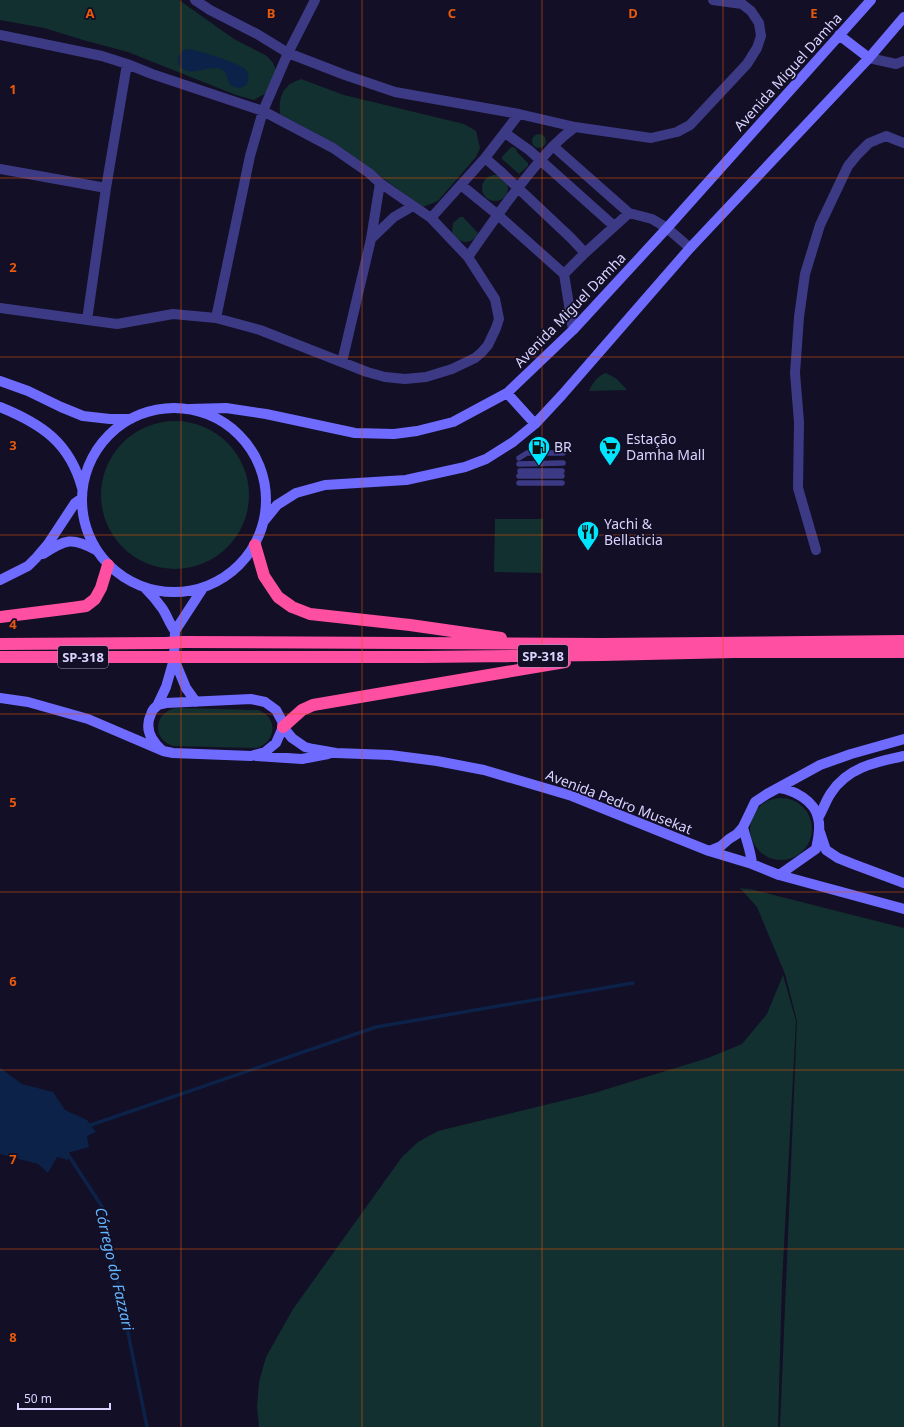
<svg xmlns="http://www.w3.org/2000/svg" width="904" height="1427" viewBox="0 0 904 1427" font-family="'Noto Sans',sans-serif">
	<rect width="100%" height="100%" fill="#130f26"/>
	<!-- green -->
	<path fill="#12302f" d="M0,0H179L234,39L267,56L273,63L277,72L266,93L254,100L236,95L128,52L83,40L44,28L0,20Z
		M301,79L344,95L464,124L476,131L480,148L476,157L438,201L423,207L334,143L280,114C279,105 280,93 287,87C290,83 297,81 301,79Z
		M532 141a7 7 0 1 1 14 0a7 7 0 1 1-14 0Z
		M512,147L515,148L518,153L528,163V166L519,174L502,159V157L510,148Z
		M482 188a13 13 0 1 1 26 0a13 13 0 1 1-26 0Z
		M460,217H463L478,233C472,246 458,244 452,232L453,223Z
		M606,373L617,379L627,390L589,391C592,384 598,375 606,373Z
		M101 495a74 74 0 1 1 148 0a74 74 0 1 1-148 0Z
		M495,519H543L542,573L494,572Z
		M178,708L258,710C278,717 277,741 257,748L173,746C150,739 155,709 178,708Z
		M750 829a31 31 0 1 1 62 0a31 31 0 1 1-62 0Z
		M738,886L904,928V1427H780L797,1021L785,974L757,907L740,888L752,890Z
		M783,975L796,1021L782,1283L778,1427H259L257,1407L259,1382L266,1357L293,1309L402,1157L418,1142L438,1131L594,1093L708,1058L742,1044L767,1014Z"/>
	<!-- water -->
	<path fill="#0c2248" d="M187,49C195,49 239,63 245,69C248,71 249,76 248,80C248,83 246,86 243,87C239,89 231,87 229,83C226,76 227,69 216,68C203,67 186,79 178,63C178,56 180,51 187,49Z
		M0,1068L22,1084L53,1092L65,1110L87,1120L96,1132L87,1136L89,1147L68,1153V1160L57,1157L48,1173L38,1164L0,1154Z"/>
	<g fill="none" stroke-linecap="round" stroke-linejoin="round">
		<!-- stream -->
		<path stroke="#0c2248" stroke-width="3.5" d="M88,1126L376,1027L633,983
			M65,1150L103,1208L147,1427"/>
		<!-- lane -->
		<path stroke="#3d3a85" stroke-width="5.5" d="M519,458L527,453H563
			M519,464L563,463
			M520,471H562
			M519,476H562
			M519,483H562"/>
		<!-- street -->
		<path stroke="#3d3a85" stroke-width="10" d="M195,0L210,10L257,34L288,53L345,75L395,92L519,114L575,127L651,138L677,132L690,125L747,64L757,48L761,36L759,23L751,11L742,4L713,0
			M0,35L102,56L127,64L152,74L263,111L333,148L369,173L380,183L431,218L468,257L495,299L499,319L496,328L488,345L482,352L475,358L452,369L426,377L405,379L385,377L367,372L260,330L216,318L173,314L117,324L0,308
			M869,58L896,64L904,61
			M505,133L529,150L614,226
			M553,146L629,213
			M485,158L500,171L571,238L585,253
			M0,169L106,188
			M461,185L498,215L564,274
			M431,218L485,158L519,114
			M371,239L394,217L413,206
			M468,257C494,219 521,181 552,147C559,140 567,133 575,127
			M216,318L250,156L263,111L288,53L315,0
			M87,320L106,188L127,64
			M573,330L564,274L585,253L629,213L652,219L667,228L690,248
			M342,362L371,239L380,183
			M816,550L798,488L799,422L795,373L799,317L805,274L820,225L848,166L857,155L869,143L886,136L904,143"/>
		<!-- secondary -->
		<path stroke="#6f6bff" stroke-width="10" d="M839,35L869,58
			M0,381L28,391L61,407L83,416L110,419H131
			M507,393L535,424
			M0,407C42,424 70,443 82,488
			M82 500a92 92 0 1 1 184 0a92 92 0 1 1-184 0Z
			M189,409L226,408L266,414L355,433L394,434L417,431L453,422L507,393L573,330L667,228L871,0
			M264,521L277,505L296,493L325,485L406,480L465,467L486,459L513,442L535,424L562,395L690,248L869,58L904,17
			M43,554C66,539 72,537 96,550
			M0,580L28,566L36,558L48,544L75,503L82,498
			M145,588C151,594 157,601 162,608C167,615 169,623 175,631
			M174,659L186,688L196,702
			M0,698L28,702L88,719L163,751L173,753L251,756L265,752L276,743L283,727L282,721L276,710L265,702L251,699L166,703C163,704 159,704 157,706C154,708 152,711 151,714C144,729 151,741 163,751
			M157,706L166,687L174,659L175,631L203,588
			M283,727L292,738L305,747L313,749L336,753L390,755L437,761L484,770L572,796L709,851L752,864L779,875L904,909
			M256,756L302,759L328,754
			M779,788C794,790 815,801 818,818C821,828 818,839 816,849L779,875
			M818,818C823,810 826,800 831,793C848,767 876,762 904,756
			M743,827C746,840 751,851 752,864
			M820,832L826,850L838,858L853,864L904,883
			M709,851L721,846L729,839L737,834L743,827L755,802L767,794L820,765L851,754L904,739"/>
		<!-- highway -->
		<path stroke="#ff4fa3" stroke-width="12" d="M255,545L264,576L278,597L292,607L310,614L410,625L501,638
			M0,617L72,608L86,606L95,599L101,588L108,565
			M184,642L602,644L904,641
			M0,644L165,643
			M0,657H166
			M183,657H421L602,655L734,652H904
			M283,727L302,710L313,705L565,662"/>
		<!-- highway-bridge -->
		<path stroke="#ff4fa3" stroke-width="12" d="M165,643L184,642
			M166,657H183"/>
	</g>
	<!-- grid -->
	<path fill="none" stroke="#e8590c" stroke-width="1" stroke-opacity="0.55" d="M181,0V1427M362,0V1427M542,0V1427M723,0V1427M0,178H904M0,357H904M0,535H904M0,714H904M0,892H904M0,1070H904M0,1249H904"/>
	<!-- icons -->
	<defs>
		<g id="fuel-pin" transform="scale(1.15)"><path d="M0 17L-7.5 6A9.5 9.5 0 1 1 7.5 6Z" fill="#00e5ff" stroke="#130f26"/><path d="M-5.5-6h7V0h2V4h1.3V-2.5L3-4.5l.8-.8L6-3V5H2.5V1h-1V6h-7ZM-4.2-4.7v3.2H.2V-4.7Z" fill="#111"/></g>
		<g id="supermarket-pin" transform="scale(1.15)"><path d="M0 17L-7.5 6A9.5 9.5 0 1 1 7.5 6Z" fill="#00e5ff" stroke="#130f26"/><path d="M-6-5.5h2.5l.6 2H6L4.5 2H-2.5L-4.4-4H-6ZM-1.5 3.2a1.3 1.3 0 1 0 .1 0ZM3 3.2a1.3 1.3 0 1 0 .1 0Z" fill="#111"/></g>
		<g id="restaurant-pin" transform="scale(1.15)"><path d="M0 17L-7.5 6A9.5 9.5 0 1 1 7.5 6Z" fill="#00e5ff" stroke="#130f26"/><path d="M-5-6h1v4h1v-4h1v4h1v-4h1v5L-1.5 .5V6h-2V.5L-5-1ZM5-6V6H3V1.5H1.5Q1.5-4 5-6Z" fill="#111"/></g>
	</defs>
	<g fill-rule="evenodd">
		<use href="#fuel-pin" x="539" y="447"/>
		<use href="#supermarket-pin" x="610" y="447"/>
		<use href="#restaurant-pin" x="588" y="532"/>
	</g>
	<g text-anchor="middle" stroke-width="3.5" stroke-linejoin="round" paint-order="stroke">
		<!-- shield labels -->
		<g fill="#130f26" stroke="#9e99be" stroke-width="1">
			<rect x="518" y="645" width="50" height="22" rx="3"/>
			<rect x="58" y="646" width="50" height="22" rx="3"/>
		</g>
		<g font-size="13" font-weight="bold" fill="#d9d4ff">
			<text x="543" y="661">SP-318</text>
			<text x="83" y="662">SP-318</text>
		</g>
		<!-- street labels -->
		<g font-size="14" fill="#d9d4ff" stroke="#130f26">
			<text transform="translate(788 72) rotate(-48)" y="5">Avenida Miguel Damha</text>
			<text transform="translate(570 310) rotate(-46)" y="5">Avenida Miguel Damha</text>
			<text transform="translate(619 802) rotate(21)" y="5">Avenida Pedro Musekat</text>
		</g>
		<!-- poi labels -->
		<g font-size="14" fill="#d9d4ff" stroke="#130f26" text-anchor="start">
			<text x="626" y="444">Estação<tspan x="626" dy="16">Damha Mall</tspan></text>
			<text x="554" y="452">BR</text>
			<text x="604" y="529">Yachi &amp;<tspan x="604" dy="16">Bellaticia</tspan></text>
		</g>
		<!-- water labels -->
		<g font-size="15" font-style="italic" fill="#62b6ff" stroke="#130f26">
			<text transform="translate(114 1269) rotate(77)" y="5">Córrego do Fazzari</text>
		</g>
	</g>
	<g font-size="13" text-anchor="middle" font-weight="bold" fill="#e8590c" stroke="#130f26" stroke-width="3.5" stroke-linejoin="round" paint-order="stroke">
		<text x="90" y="18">A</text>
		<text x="271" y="18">B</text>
		<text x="452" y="18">C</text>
		<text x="633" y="18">D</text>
		<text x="814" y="18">E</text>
		<text x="13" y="94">1</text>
		<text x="13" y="272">2</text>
		<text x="13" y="450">3</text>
		<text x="13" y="629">4</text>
		<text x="13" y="807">5</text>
		<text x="13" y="986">6</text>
		<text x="13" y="1164">7</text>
		<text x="13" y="1342">8</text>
	</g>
	<!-- scale -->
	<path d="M18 1403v6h92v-6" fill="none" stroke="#d9d4ff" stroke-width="2"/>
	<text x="24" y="1403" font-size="12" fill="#d9d4ff" stroke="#130f26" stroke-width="3" paint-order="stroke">50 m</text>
</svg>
